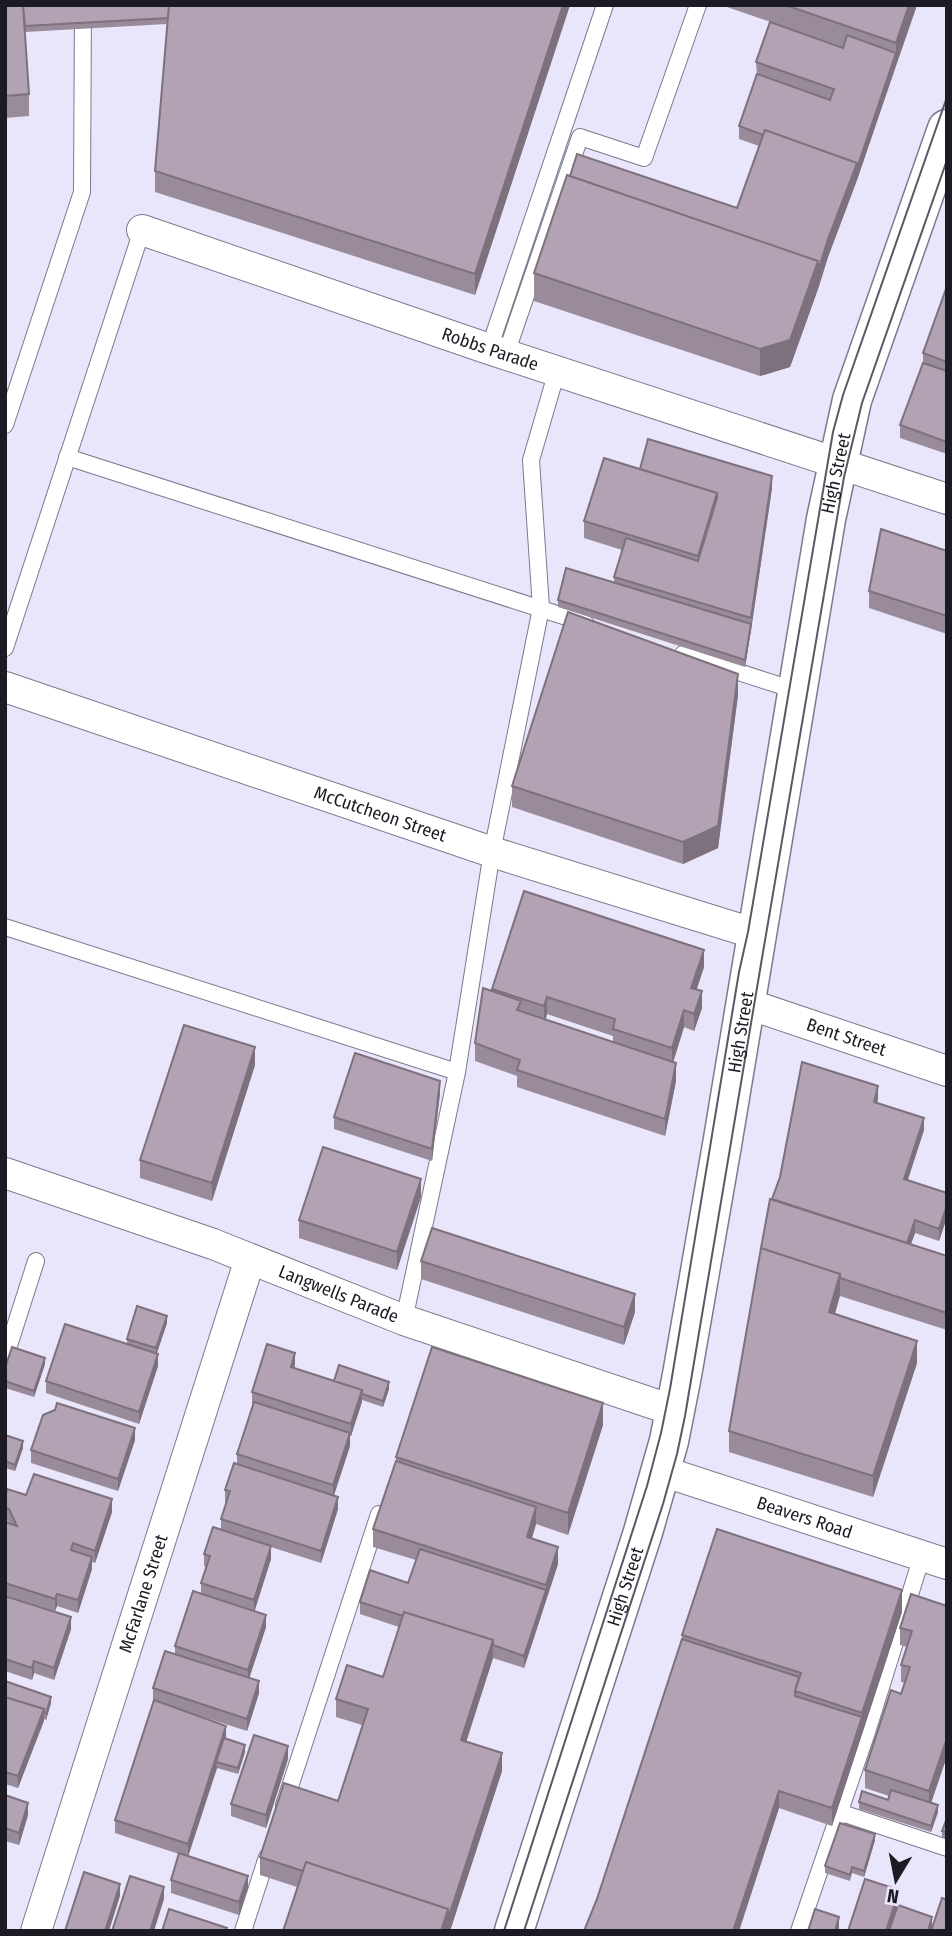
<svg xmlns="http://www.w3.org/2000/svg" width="952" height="1936" viewBox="0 0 952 1936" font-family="'Fira Sans Condensed',sans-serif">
	<rect width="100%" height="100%" fill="#e9e5fb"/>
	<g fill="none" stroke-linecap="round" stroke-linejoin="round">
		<!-- lane casing -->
		<g stroke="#7d798d" stroke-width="18">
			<path id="lane" d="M489,349L605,5
				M506,354L580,137L644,158L698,5
				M5,425L82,192L83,5
				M67,457L585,623
				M5,648L142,230
				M683,654L797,691
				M5,927L457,1072
				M404,1320L457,1072L492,852L541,608L531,460L557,371
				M5,1358L36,1261
				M284,1805L379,1514
				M839,1812L947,1848
				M243,1931L267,1857
				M799,1931L866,1735L922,1556"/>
		</g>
		<!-- street casing -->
		<g stroke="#7d798d" stroke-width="32">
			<g id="street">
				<path id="s1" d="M142,230L489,349L947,499"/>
				<path id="s2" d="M5,687L492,852L756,934"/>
				<path id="s3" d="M745,1003L947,1071"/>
				<path id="s4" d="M5,1173L213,1244L404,1320L675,1411"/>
				<path id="s5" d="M662,1471L947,1564"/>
				<path id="s6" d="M36,1931L250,1259"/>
			</g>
		</g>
		<!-- secondary casing -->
		<g stroke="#7d798d" stroke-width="41">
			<g id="secondary">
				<path id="s7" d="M514,1931L643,1532L669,1441L682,1375L722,1145L826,519L852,400L947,129"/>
			</g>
		</g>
		<!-- lane -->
		<use href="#lane" stroke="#fff" stroke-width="16"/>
		<!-- street -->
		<use href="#street" stroke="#fff" stroke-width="30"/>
		<!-- secondary -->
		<use href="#secondary" stroke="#fff" stroke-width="38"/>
		<!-- tram -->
		<path stroke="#5a5864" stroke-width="2" d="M504,1931L647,1486L661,1433L670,1389L739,972L748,932L833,432L843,395L947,97
			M524,1931L663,1504L677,1454L685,1416L761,964L844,477L862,403L947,160"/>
	</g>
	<!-- wall -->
	<path fill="#9a8b9a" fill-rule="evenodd" d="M5,5H570L475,295L155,192V171L167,24L25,32L29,94V116L5,118Z
		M721,5H917L857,180L828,257L818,289L790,367L760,376L534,301V273L737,208L759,146L739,139V126L757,75L756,62L843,48V47Z
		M947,286V454L900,438V425L923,363V353Z
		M640,469L772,488L751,630L745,667L558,607V600L614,582V577L622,550L584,538V521Z
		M947,551V634L869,608V591Z
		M738,695L718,848L683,864L512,807V786Z
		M704,967L697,989L702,1008L694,1031L684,1027L673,1062L676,1081L665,1136L517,1087V1076L475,1061V1043L492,989ZM547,1014L613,1036V1042L546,1019Z
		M255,1065L212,1201L140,1178V1160Z
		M440,1093L432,1161L334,1129V1117Z
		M878,1099L877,1103L924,1130L907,1180L947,1193V1217L939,1241L915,1233L911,1244L947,1256V1330L840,1296L835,1314L917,1363L873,1497L729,1452V1431L772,1199Z
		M421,1197L397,1270L299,1238V1220Z
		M421,1261L635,1312L624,1345L421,1279Z
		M167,1323L157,1353L158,1366L139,1424L46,1393V1381L127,1344V1339Z
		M45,1364L34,1397L5,1388V1368Z
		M295,1365L294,1368L334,1381L389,1389L383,1407L362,1400L351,1436H350V1446L334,1495L338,1509L321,1563L271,1547V1559L254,1611L266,1627L249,1678L259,1693L247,1731L178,1709L245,1752L238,1774L217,1768L188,1856L248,1888L239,1915L171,1893V1880L179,1854L115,1833V1820L154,1701H153V1688L175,1654V1646L201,1593V1583L206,1567L204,1566V1554L221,1530V1519L227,1503L225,1502V1490L237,1464V1454L253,1405L252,1404V1392Z
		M603,1425L568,1535L536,1524L532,1538L558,1564L524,1668L493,1658L466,1742L502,1771L450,1931H283L297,1887L260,1875V1857L338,1801L362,1725L336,1717V1699L383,1677L399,1627L360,1614V1602L408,1583L416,1560L373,1547V1529L396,1461V1457Z
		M5,1435L23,1448L15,1471L5,1468Z
		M135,1440L118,1491L31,1463V1450Z
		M26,1495L112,1512L95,1563L92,1562V1569L78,1613L57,1606L55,1611L5,1595V1522L10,1524L9,1522L5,1520V1497Z
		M5,1596L71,1629L54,1680L34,1673L32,1680L5,1671Z
		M947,1606V1756L931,1803L938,1812L931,1832L859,1809V1802L888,1800L889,1796L865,1788V1770L901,1694L905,1683L901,1682V1665L907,1647L900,1645V1628Z
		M902,1612L832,1826L779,1808L739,1931H584L597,1899L682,1639V1635Z
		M5,1681L51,1703L46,1720L44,1719L18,1788L5,1784Z
		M288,1759L266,1828L231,1816V1804Z
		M5,1795L28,1815L19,1845L5,1841Z
		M947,1818V1839L942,1837V1831Z
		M875,1840L864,1877L852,1873L850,1881L825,1873V1866Z"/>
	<!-- shaded-wall -->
	<path fill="#7d717d" d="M563,5H570L475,295V274Z
		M909,5H917L896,65V43Z
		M896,53V65L857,180L828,257L818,289L790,367L760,376V349L818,261L828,239Z
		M772,476V488L751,630L745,667V660L751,624Z
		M717,493V511L698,573V556Z
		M738,674V695L718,848L683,864V842Z
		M704,950V967L691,1005V988Z
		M702,991V1008L694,1031V1014Z
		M547,997V1014L544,1024V1006Z
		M684,1010V1027L672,1066V1048Z
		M255,1047V1065L212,1201V1183Z
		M676,1063V1081L665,1136V1119Z
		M440,1081V1093L432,1161V1149Z
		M878,1086V1099L874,1114V1102Z
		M924,1118V1130L904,1192V1179Z
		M421,1179V1197L397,1270V1252Z
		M947,1205V1217L939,1241V1229Z
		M915,1220V1233L905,1260V1247Z
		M840,1274V1295L829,1333V1312Z
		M635,1294V1312L624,1345V1327Z
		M167,1316V1323L156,1355V1348Z
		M917,1341V1363L873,1497V1476Z
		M295,1353V1365L291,1379V1367Z
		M158,1354V1366L139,1424V1412Z
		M45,1358V1364L34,1397V1391Z
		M389,1382V1389L383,1407V1401Z
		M362,1390V1402L351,1436V1424Z
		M603,1403V1425L568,1535V1513Z
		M135,1428V1440L118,1491V1479Z
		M350,1433V1446L333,1498V1485Z
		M23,1441V1448L15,1471V1465Z
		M338,1497V1509L321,1563V1551Z
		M112,1499V1512L95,1563V1551Z
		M536,1507V1524L527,1554V1537Z
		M271,1546V1559L254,1613V1600Z
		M558,1547V1564L524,1668V1656L546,1590V1585Z
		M92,1557V1569L78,1613V1600Z
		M902,1590V1612L832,1826V1808L862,1717V1713Z
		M57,1594V1606L55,1611V1599Z
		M266,1615V1627L248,1682V1670Z
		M71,1617V1629L54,1680V1668Z
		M493,1640V1658L461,1758V1740Z
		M34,1661V1673L32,1680V1668Z
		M259,1681V1693L247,1731V1719Z
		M51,1697V1703L46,1720V1713Z
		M44,1709V1721L18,1788V1776Z
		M226,1726V1738L216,1762L217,1768L188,1857V1844Z
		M947,1738V1756L929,1809V1791Z
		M245,1745V1752L238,1774V1768Z
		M288,1746V1759L266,1828V1815Z
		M502,1753V1771L450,1931H441Z
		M779,1791V1808L739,1931H733Z
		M28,1803V1815L19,1845V1833Z
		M938,1805V1812L931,1832V1826Z
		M875,1834V1840L864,1877V1871Z
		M248,1876V1888L239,1915V1902Z
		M120,1884V1896L109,1931H105Z
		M164,1887V1899L154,1931H150Z
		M899,1890V1902L890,1931H886Z
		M839,1917V1931H835Z
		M932,1917V1931H928Z"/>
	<!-- building -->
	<path fill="#b3a2b3" stroke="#7d717d" stroke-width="2" d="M5,5H23L29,94L5,96Z
		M23,5H169L168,18L25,26Z
		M169,5H563L475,274L155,171Z
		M785,5H909L896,43Z
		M770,22L843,48L847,35L896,53L857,168V163L765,130L763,135L739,126L757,74L830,100L834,89L756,62Z
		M765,130L857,163L828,239L818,271V261L570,176L577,154L737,208Z
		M567,175L818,261L790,340L760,349L534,273Z
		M947,286V362L923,353Z
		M923,363L947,371V442L900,425Z
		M648,439L772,476L751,618L614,577L626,538L698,561L717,498V493L640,469Z
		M604,458L717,493L698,556L584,521Z
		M881,529L947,551V616L869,591Z
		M566,568L751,624L745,660L558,600Z
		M568,612L738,674L718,826L683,842L512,786Z
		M524,891L704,950L691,988L702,991L694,1014L684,1010L672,1048L613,1029L615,1019L547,997L544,1006L492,989Z
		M483,988L521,1001L517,1010L676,1063L665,1119L517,1070L520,1060L475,1043Z
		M184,1025L255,1047L212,1183L140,1160Z
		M355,1053L440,1081L432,1149L334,1117Z
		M802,1062L878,1086L874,1102L924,1118L904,1179L947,1193V1205L939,1229L915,1220L907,1243L772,1199L780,1177Z
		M323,1147L421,1179L397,1252L299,1220Z
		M770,1199L947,1256V1313L840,1278V1274L761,1248Z
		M432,1228L635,1294L624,1327L421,1261Z
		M761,1248L840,1274L829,1312L917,1341L873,1476L729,1431Z
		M137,1306L167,1316L156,1348L127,1339Z
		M65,1324L158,1354L139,1412L46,1381Z
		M267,1344L295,1353L291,1367L362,1390L351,1424L252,1392Z
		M12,1347L45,1358L34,1391L5,1381V1368Z
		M432,1347L603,1403L568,1513L396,1457Z
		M339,1365L389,1382L383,1401L362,1394V1390L334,1381Z
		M254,1402L350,1433L333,1485L237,1454Z
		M57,1403L135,1428L118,1479L31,1450L43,1415L55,1410Z
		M5,1435L23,1441L15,1465L5,1461Z
		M396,1461L536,1507L527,1537L558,1547L546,1585L373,1529Z
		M234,1463L338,1497L321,1551L221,1519L230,1491L225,1490Z
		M34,1474L112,1499L95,1551L73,1543L71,1550L92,1557L78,1600L57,1594L55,1599L5,1583V1522L17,1526L9,1509L5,1508V1497L7,1489L26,1495Z
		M213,1527L271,1546L254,1600L201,1583L210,1556L204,1554Z
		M717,1529L902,1590L862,1713L795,1691L801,1673L682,1635Z
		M420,1549L546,1590L524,1656L493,1645V1640L404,1612L403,1616L360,1602L370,1570L408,1583Z
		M193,1591L266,1615L248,1670L175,1646Z
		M911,1594L947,1606V1738L929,1791L865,1770L891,1690L901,1694L910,1667L901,1665L912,1631L900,1628Z
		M5,1596L71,1617L54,1668L34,1661L32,1668L5,1659Z
		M404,1612L493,1640L461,1740L502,1753L448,1919V1909L306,1862L303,1871L260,1857L284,1783L338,1801L368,1709L336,1699L347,1665L383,1677Z
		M682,1639L799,1677L795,1691V1696L862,1717L832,1808L779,1791L733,1931H584L597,1899Z
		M165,1651L259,1681L247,1719L153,1688Z
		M5,1681L51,1697L46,1713H44V1709L5,1697Z
		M5,1697L44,1709L18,1776L5,1772Z
		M154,1700L226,1726L188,1844L115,1820Z
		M254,1735L288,1746L266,1815L231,1804Z
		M224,1738L245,1745L238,1768L216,1762Z
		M891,1790L938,1805L931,1826L859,1802L862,1791L888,1800Z
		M5,1795L28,1803L19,1833L5,1828Z
		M947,1818V1832L942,1831Z
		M840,1823L875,1834L864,1871L852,1867L850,1875L825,1866Z
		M179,1853L248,1876L239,1902L171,1880Z
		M306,1862L448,1909L441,1931H283Z
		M84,1872L120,1884L105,1931H65Z
		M130,1876L164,1887L150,1931H112Z
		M865,1879L899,1890L886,1931H848Z
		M942,1898L947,1900V1931H931Z
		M898,1905L932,1917L928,1931H889Z
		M169,1909L227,1928L226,1931H162Z
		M815,1909L839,1917L835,1931H808Z"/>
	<g text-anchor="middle" stroke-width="6" stroke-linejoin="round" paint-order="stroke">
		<!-- street labels -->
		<g font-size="18" fill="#1c1b23" stroke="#e9e5fb">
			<text dy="6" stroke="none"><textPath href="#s1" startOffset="368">Robbs Parade</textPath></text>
			<text dy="6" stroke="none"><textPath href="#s7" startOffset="1496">High Street</textPath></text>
			<text dy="6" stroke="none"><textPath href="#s2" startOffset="396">McCutcheon Street</textPath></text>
			<text dy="6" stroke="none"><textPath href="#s7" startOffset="929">High Street</textPath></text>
			<text dy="6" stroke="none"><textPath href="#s3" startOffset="107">Bent Street</textPath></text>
			<text dy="6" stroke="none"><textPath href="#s4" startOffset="355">Langwells Parade</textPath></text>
			<text dy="6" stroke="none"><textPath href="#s5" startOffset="150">Beavers Road</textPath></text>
			<text dy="6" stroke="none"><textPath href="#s7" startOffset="362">High Street</textPath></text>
			<text dy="6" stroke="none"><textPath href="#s6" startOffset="354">McFarlane Street</textPath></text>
		</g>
	</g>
	<!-- border -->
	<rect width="952" height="1936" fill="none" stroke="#1c1b23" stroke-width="14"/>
	<!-- north arrow -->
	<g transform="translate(896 1880) rotate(190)" stroke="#e9e5fb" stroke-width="5" paint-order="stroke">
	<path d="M0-5L12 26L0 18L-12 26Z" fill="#1c1b23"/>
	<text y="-10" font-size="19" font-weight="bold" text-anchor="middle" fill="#1c1b23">N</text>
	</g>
</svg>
